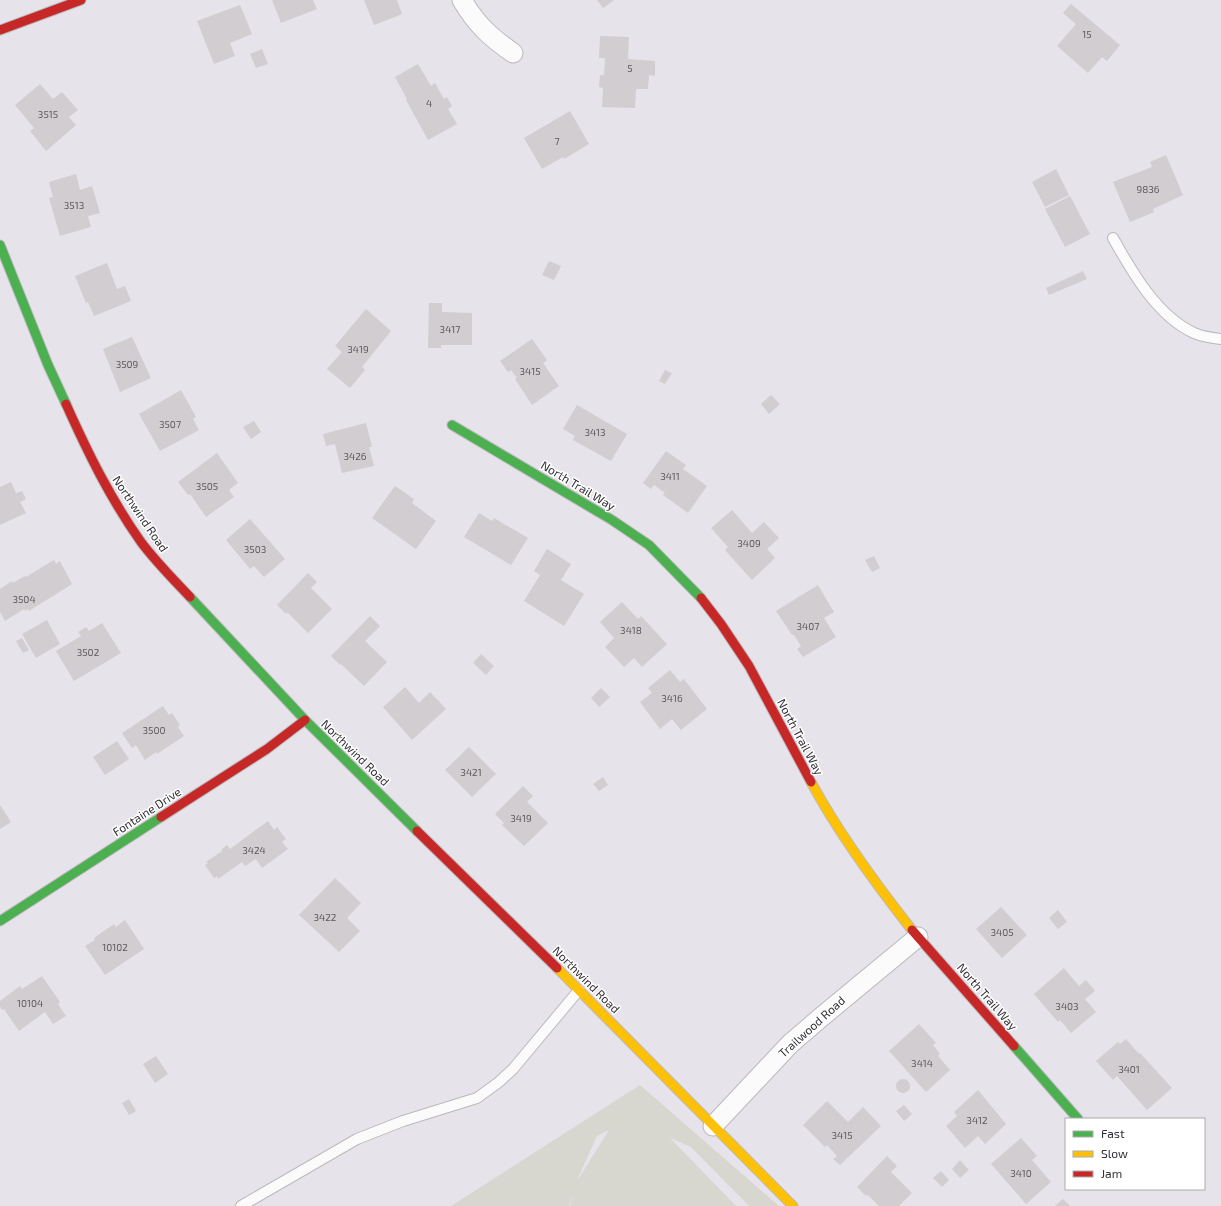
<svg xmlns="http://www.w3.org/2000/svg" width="1221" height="1206" viewBox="0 0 1221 1206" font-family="'Exo 2',sans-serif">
	<rect width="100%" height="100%" fill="#e6e3ea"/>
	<!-- green -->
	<path fill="#d7d7cf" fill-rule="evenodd" d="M640,1085L779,1206H749L691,1147L670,1138L736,1206H570L574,1192L569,1206H451ZM609,1130L579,1178H578L597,1136Z"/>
	<!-- building -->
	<path fill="#d1cdd0" d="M272,0H313L317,9L281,23Z
		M364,0H397L402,14L374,25Z
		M597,0H614L603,8Z
		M1071,4L1120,45L1107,61L1102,57L1088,73L1057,46L1076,24L1063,13Z
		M240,5L252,34L230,43L235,56L214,64L197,21Z
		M600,36L629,37L628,59L655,61V76L649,75L648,89H636L635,108L602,107L603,88L599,87L600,75H604L605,58H599Z
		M262,49L268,64L256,68L250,54Z
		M418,64L431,86L435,83L444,99L447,97L452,106L448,109L457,124L428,140L406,100L407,99L395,77Z
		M40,84L53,99L62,92L78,110L69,117L76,125L46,151L30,131L34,128L15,105Z
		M570,111L589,144L564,159L563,157L542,169L524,138Z
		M1166,155L1183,195L1153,209L1154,212L1130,222L1113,182L1152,167L1150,162Z
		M1056,169L1069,195L1045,207L1032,182Z
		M76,174L80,190L92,186L100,213L88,216L91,227L60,236L49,198L53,197L49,182Z
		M1070,196L1090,234L1065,247L1045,209Z
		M549,261L561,266L554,280L542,275Z
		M107,263L117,289L125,286L131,301L94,316L88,302L86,303L75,276Z
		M1083,271L1087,279L1049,295L1046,288Z
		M429,303H442V312L472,313V345H441V348H428Z
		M366,309L391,331L362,367L365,370L350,388L327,369L342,352L335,346Z
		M132,337L151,378L120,392L103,349Z
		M532,339L547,360L543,363L559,386L532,405L515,379L517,378L511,370L508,372L500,361Z
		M665,370L672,373L665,384L659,381Z
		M181,390L196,417L193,419L199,430L160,451L139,414Z
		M771,395L780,404L769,414L761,404Z
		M577,405L627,434L611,461L573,440L575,436L563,429Z
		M254,421L261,432L251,439L243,427Z
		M366,423L372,447H369L374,466L342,473L335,444L326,446L323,434Z
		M666,451L686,465L683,469L707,486L688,513L663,495L665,493L654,485L651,489L643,483Z
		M217,453L238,483L229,490L234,497L206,517L190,494L188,495L178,482Z
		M11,482L16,493L22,491L26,499L20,502L26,513L0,525V487Z
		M395,486L414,499L412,503L436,521L416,549L372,518Z
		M732,510L752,533L764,522L779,538L767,549L775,558L752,580L725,550L728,547L711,528Z
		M479,513L492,521L494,518L528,538L511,565L464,537Z
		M250,519L285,559L264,577L254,566L250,569L226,540Z
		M547,549L571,564L561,580L584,594L564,626L524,601L540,575L534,571Z
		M874,556L880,568L872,572L865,560Z
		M54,560L56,564L60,561L72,584L29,611L28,609L25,611L24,609L5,621L0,612V589L12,581L13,583L25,576L26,577Z
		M308,573L317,582L311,588L332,609L308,633L287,612L286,614L277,605Z
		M818,585L834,612L824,618L836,637L803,657L797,649L801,646L794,635H792L776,611Z
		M622,602L638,619L641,616L667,644L642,667L634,658L624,667L605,647L614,638L600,622Z
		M370,616L380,626L365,641L387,662L364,686L341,664L340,665L331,656Z
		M47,620L60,644L36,658L22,634Z
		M102,623L121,653L74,681L56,651L81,636L78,632L86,627L89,631Z
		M22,638L29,650L23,653L16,641Z
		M481,654L494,666L486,675L473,663Z
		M670,670L680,682L684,679L707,709L681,730L672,719L660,729L640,702L652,693L648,688Z
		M405,687L419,703L430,692L446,709L412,740L383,707Z
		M601,688L610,697L599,707L591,698Z
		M163,706L169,715L172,713L180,725L178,727L184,736L157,754L156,752L145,760L136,745L132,748L122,733Z
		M117,741L129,759L105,775L93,757Z
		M469,747L496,774L472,797L445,770Z
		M603,777L608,785L599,791L593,784Z
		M523,786L533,796L527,802L548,823L524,846L502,825L504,823L495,814Z
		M0,805L11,822L0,829Z
		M268,821L274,830L277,827L286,839L282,842L288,849L262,868L256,859L245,866L242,862L218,879L217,876L214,878L205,865L208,863L206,862L222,851L221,850L227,845L230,849Z
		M335,878L361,903L347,918L360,931L339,952L299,915Z
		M1001,907L1027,935L1002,958L976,929Z
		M1058,910L1067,922L1058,929L1049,918Z
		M125,920L144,949L105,975L85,946L95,940L94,938L114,924L116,927Z
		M1064,968L1079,986L1086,980L1095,991L1085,999L1096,1012L1071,1033L1060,1020L1058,1022L1034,994Z
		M42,976L60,1002L58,1004L66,1016L53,1024L45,1012L19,1031L4,1009L2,1010L0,1007V1001L20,986L22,989Z
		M919,1024L936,1043L933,1045L940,1054L938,1056L950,1070L926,1092L889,1051Z
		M1126,1039L1139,1054L1140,1053L1172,1088L1147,1110L1117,1076L1113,1080L1096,1061L1118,1042L1120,1044Z
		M156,1056L168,1074L155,1083L143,1064Z
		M896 1086a7 7 0 1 1 14 0a7 7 0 1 1-14 0Z
		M978,1090L1006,1124L985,1144L978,1136L965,1148L946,1126L957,1116L954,1112Z
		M129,1099L136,1111L129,1115L122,1103Z
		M827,1101L848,1122L863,1107L881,1126L840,1165L833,1159L837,1156L827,1145L825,1147L803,1125Z
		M904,1105L912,1114L904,1121L896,1111Z
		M1021,1138L1037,1156L1032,1160L1051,1182L1026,1204L991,1164Z
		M887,1156L897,1166L891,1172L912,1193L899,1206H879L868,1195L866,1196L857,1187Z
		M960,1160L969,1170L960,1178L952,1169Z
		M941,1171L949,1180L942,1187L933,1178Z
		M1063,1199L1070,1206H1055Z"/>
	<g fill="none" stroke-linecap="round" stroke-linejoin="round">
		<!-- lane casing -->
		<g stroke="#bab8bd" stroke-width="12">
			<path id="lane" d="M1113,238C1132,272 1157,316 1194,333C1203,337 1212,338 1221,339
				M241,1206L357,1139L403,1121L477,1098L499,1082L513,1069L579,990"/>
		</g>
		<!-- street casing -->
		<g stroke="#bab8bd" stroke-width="21">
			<path id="street" d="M462,0C476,24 490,37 513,53
				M713,1126L790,1044L819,1019L918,937"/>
		</g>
		<!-- fast casing -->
		<g stroke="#bab8bd" stroke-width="11">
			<path id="fast" d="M0,245L48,365L66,404
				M452,425L612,520L649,545L701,598
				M190,597L305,720L417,831
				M0,921L161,817
				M1014,1046L1078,1119"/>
		</g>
		<!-- slow casing -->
		<g stroke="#bab8bd" stroke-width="11">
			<path id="slow" d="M811,782C839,834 875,883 912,930
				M557,968L793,1206"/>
		</g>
		<!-- jam casing -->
		<g stroke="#bab8bd" stroke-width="11">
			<path id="jam" d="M0,30L81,0
				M66,404C88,453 110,498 141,542C156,562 173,579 190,597
				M701,598L721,624L749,666L811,782
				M161,817L267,749L305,720
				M417,831L557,968
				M912,930L1014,1046"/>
		</g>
		<!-- lane -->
		<use href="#lane" stroke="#fbfbfc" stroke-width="10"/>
		<!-- street -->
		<use href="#street" stroke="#fbfbfc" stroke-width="19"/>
		<!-- fast -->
		<use href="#fast" stroke="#4caf50" stroke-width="9"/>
		<!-- slow -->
		<use href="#slow" stroke="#ffc107" stroke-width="9"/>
		<!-- jam -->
		<use href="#jam" stroke="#c62828" stroke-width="9"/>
	</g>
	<g text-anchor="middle" stroke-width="3" stroke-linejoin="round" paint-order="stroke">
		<!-- number labels -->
		<g font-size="10" fill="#5c5a5e">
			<text x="1087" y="38">15</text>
			<text x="630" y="72">5</text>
			<text x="429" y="107">4</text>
			<text x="48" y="118">3515</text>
			<text x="557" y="145">7</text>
			<text x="1148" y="193">9836</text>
			<text x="74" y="209">3513</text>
			<text x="450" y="333">3417</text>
			<text x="358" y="353">3419</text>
			<text x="127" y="368">3509</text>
			<text x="530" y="375">3415</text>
			<text x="170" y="428">3507</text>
			<text x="595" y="436">3413</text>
			<text x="355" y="460">3426</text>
			<text x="670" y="480">3411</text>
			<text x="207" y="490">3505</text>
			<text x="749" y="547">3409</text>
			<text x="255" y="553">3503</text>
			<text x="24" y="603">3504</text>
			<text x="808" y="630">3407</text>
			<text x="631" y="634">3418</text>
			<text x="88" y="656">3502</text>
			<text x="672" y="702">3416</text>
			<text x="154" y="734">3500</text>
			<text x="471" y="776">3421</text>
			<text x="521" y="822">3419</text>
			<text x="254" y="854">3424</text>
			<text x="325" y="921">3422</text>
			<text x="1002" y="936">3405</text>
			<text x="115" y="951">10102</text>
			<text x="30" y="1007">10104</text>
			<text x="1067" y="1010">3403</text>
			<text x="922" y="1067">3414</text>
			<text x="1129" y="1073">3401</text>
			<text x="977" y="1124">3412</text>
			<text x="842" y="1139">3415</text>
			<text x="1021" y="1177">3410</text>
		</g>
		<!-- street labels -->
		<g font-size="12" fill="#323035" stroke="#fff">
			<text transform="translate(578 486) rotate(31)" y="4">North Trail Way</text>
			<text transform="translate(140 514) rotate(56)" y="4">Northwind Road</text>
			<text transform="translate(800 737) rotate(62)" y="4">North Trail Way</text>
			<text transform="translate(355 753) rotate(44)" y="4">Northwind Road</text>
			<text transform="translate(147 812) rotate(-33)" y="4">Fontaine Drive</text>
			<text transform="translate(586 980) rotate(45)" y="4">Northwind Road</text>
			<text transform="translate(987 997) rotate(49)" y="4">North Trail Way</text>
			<text transform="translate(812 1027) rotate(-42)" y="4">Trailwood Road</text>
		</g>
	</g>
	<!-- legend -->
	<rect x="1065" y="1118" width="140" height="72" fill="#ffffff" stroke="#adacae"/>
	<rect x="1073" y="1131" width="20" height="6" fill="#4caf50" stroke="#adacae"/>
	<text x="1101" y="1138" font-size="12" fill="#323035">Fast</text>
	<rect x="1073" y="1151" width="20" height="6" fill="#ffc107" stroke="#adacae"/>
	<text x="1101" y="1158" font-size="12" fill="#323035">Slow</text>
	<rect x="1073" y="1171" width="20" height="6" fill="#c62828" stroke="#adacae"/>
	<text x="1101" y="1178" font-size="12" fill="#323035">Jam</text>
</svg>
